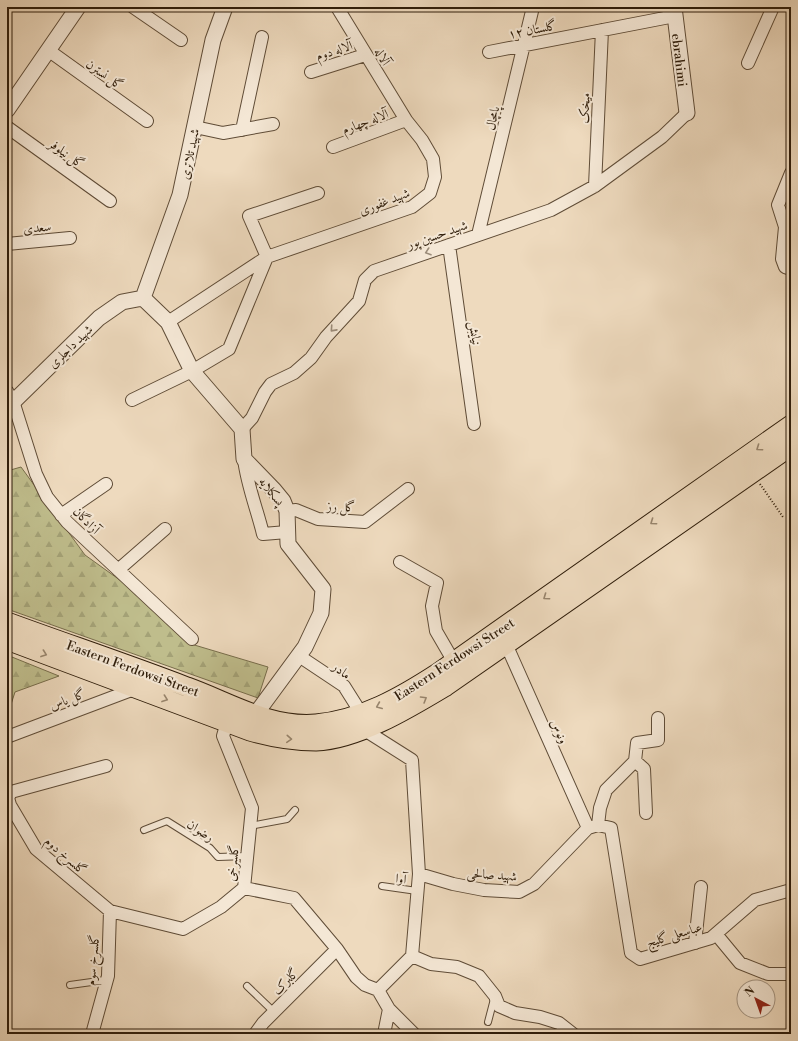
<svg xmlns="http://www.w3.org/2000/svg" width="798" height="1041" viewBox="0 0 798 1041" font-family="'Libre Bodoni',Amiri,serif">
	<defs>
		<pattern id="forest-firs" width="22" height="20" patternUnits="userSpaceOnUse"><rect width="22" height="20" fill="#bfbd8c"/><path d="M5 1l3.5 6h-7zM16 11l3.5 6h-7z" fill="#a4a277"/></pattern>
	</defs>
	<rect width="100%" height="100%" fill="#eedabe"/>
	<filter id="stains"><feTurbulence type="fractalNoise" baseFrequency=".005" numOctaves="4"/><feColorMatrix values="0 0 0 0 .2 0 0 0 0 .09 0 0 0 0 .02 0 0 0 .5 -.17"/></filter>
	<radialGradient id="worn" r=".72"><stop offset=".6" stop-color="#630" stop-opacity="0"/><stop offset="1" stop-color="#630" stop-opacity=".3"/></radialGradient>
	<!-- forest -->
	<path fill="url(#forest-firs)" stroke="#776d4b" d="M21,467L85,555L124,583L191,644L268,667L258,698L7,609V471Z
		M7,655L59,676L15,692L7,717Z"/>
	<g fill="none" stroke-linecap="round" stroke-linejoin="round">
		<!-- service casing -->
		<g stroke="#5f4c37" stroke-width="8">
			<path id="service" d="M250,826L287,819L295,810
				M144,830L167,821L210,848L218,857L247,856
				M382,886L417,891
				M70,985L106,980
				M247,986L274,1012
				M488,1022L494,999"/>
		</g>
		<!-- minor casing -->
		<g stroke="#5f4c37" stroke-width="14">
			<path id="minor" d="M133,7L181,40
				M48,50L147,121
				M489,52L675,16
				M748,63L773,7
				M311,72L365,55
				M7,127L110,201
				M195,127L223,133L273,124
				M242,130L262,37
				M333,147L406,120
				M791,173L778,205L785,227L782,259L785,267L791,269
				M595,186L602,30
				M478,235L533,7
				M7,244L70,238
				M449,245L474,424
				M168,322L267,257L412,207L430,193L435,177L433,159L422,140L406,120L337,7
				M7,391L13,401L36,474L47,497L67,522L192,639
				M132,400L192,371L229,349L267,257L249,216L318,193
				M242,429L252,418L265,392L271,384L294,373L311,358L326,337L359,301L365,280L374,271L551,210L595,186L662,137L687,113
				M244,459C247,485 257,509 263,534L287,532
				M287,511L296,510L318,519L365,522L408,489
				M61,515L106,484
				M400,562L437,583L432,606L436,631L454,662
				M118,570L165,529
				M506,644L588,828
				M299,656L344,686L361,713
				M363,729L412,760L419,874L412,956L378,990
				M7,737L137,688
				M635,761L644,769L646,813
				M106,766L11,792L8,798L10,805L36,849L110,911L183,929L221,907L244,888L252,808L223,736L227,722
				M598,825L600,808L606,790L635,761L637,743L658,740V718
				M419,874L453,884L484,890L519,892L534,884L588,828L598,825L611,828L631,953L640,959L711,938L755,900L791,890
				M244,888L294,898L337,949L356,977L365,985L378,990L389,1009L414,1034
				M716,934L740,963L768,974H791
				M695,943L701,887
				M412,956L431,964L457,967L479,976L495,996L499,1006L515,1013L540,1017L559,1023L573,1034
				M92,1034L108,976L110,911
				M255,1034L263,1023L337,949
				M384,1034L389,1009"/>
		</g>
		<!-- tertiary casing -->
		<g stroke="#5f4c37" stroke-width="17">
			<path id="tertiary" d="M674,7L687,113
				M7,110L78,7
				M143,298L168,322L192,371L242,429L244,459L274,490L283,501L287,511L288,544L323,589L321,613L305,647L255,715
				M143,298L180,195L213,40L225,7
				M7,408L99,318L122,302L143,298"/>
		</g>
		<!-- primary casing -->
		<g stroke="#2f1d0a" stroke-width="21">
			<path id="primary" d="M7,622C67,644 127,664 187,687C229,702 269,728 316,724C361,720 401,697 438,673L791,425
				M7,640L250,731C271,737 293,741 316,741C357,740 411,707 446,686L791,446"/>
		</g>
		<!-- path -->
		<path stroke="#2f1d0a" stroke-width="2" stroke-dasharray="1 2" stroke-linecap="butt" d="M760,484L783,517"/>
		<!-- service -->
		<use href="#service" stroke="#f4e7d5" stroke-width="6"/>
		<!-- minor -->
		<use href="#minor" stroke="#f4e7d5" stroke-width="12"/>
		<!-- tertiary -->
		<use href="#tertiary" stroke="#f4e7d5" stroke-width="15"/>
		<!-- primary -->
		<use href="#primary" stroke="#eedabe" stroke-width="19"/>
	</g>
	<!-- one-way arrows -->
	<defs><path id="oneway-chevron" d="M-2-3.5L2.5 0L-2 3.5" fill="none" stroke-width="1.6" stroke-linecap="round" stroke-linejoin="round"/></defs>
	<g stroke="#9b8c7a">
		<use href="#oneway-chevron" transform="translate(428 252) rotate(161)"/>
		<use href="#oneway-chevron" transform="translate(333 329) rotate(132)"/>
	</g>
	<g stroke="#98856d">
		<use href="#oneway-chevron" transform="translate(759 448) rotate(145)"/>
		<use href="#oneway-chevron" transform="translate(653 522) rotate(145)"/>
		<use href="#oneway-chevron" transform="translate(546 597) rotate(145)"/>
		<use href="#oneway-chevron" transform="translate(44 654) rotate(20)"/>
		<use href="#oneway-chevron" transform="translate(165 699) rotate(20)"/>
		<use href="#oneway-chevron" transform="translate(424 699) rotate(-31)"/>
		<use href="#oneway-chevron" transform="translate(379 706) rotate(157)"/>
		<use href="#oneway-chevron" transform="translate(289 739) rotate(4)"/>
	</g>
	<g text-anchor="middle" stroke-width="4" stroke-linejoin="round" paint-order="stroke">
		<!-- street labels -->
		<g font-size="13" fill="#2f1d0a" stroke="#f4e7d5">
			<text transform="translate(532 29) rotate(-11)" y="5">گلستان ۱۲</text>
			<text transform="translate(334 50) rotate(-18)" y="5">آلاله دوم</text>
			<text transform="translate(383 56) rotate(58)" y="5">آلاله</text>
			<text transform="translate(680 60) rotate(83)" y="5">ebrahimi</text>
			<text transform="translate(105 74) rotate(35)" y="5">گل نسترن</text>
			<text transform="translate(584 108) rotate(-87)" y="5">میخک</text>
			<text transform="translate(492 118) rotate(-77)" y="5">پامچال</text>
			<text transform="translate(365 121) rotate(-21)" y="5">آلاله چهارم</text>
			<text transform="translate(67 153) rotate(36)" y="5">گل نیلوفر</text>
			<text transform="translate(189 154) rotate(-78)" y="5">شهید تلاتری</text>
			<text transform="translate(384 201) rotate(-21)" y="5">شهید غفوری</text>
			<text transform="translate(37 227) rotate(-6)" y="5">سعدی</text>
			<text transform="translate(437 234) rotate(-19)" y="5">شهید حسین پور</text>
			<text transform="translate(476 333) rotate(82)" y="5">نیایش</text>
			<text transform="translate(70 346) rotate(-44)" y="5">شهید داجلری</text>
			<text transform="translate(272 491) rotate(52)" y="5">پسکلایه</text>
			<text transform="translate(341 506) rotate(3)" y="5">گل رز</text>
			<text transform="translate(87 520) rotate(45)" y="5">آزادگان</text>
			<text transform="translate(454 659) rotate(-33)" y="5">Eastern Ferdowsi Street</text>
			<text transform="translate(133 668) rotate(20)" y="5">Eastern Ferdowsi Street</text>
			<text transform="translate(342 670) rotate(37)" y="5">مادر</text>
			<text transform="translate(67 699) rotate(-20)" y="5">گل یاس</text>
			<text transform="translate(560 731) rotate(66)" y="5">ونوس</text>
			<text transform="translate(201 830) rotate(33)" y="5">رضوان</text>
			<text transform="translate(66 855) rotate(41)" y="5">گلسرخ دوم</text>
			<text transform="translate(232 863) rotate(-84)" y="5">گلسرخی</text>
			<text transform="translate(492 874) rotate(4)" y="5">شهید صالحی</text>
			<text transform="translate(401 878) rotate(8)" y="5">آوا</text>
			<text transform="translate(674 934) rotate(-17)" y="5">عباسعلی گلیج</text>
			<text transform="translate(92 960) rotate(-85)" y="5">گلسرخ سوم</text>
			<text transform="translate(285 981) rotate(-45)" y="5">گلبرک</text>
		</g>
	</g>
	<!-- margin -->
	<rect width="798" height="1041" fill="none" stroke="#eedabe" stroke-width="24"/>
	<rect x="8" y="8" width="782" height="1025" fill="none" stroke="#2f1d0a" stroke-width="2"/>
	<rect x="12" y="12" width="774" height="1017" fill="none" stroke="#2f1d0a"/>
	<!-- north arrow -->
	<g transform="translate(756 999) rotate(319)"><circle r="19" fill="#f4e7d5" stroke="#a59684"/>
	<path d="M0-3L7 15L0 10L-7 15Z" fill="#8f2418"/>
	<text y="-6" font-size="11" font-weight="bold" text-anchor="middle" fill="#2f1d0a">N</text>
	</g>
	<rect width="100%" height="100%" filter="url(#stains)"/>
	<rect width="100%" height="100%" fill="url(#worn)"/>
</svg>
